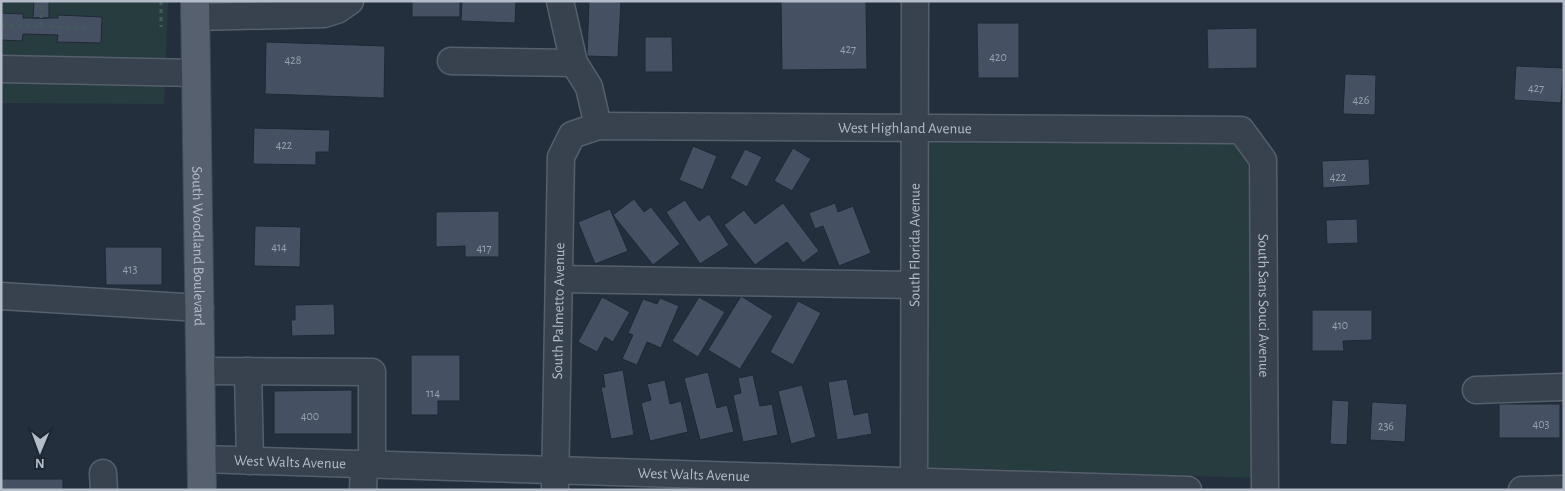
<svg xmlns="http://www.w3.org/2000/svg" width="1565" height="491" viewBox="0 0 1565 491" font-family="'Alegreya Sans',sans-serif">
	<rect width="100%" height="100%" fill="#242f3e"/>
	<!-- green -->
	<path fill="#263c3f" d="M1,1H168L164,104L1,103Z
		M927,143L1235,144L1248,161L1253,478L926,467Z"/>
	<!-- building -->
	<path fill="#455162" stroke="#1f2835" d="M34,1H49V18H33Z
		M412,1H460V17H412Z
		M462,1H516L515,23L461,21Z
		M589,1H621L618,57L587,56Z
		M781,1H866L867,69L782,70Z
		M1,13L23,14V18H58V15L102,17L101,43L57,42L58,35L23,34L22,41L1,40Z
		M977,23H1019V78H978Z
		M1257,28V68L1208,69L1207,29Z
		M645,37H672L673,72H645Z
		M266,42L385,46L384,98L265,94Z
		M1516,66L1563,68L1561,103L1514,100Z
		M1345,74L1376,75L1375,115L1343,114Z
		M254,128L330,130L329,152H316V165L253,164Z
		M693,146L717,156L703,190L679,180Z
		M793,148L811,159L792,191L774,181Z
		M745,149L762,157L747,187L730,178Z
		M1369,159L1370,185L1323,188L1322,161Z
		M634,199L644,212L651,207L680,244L653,265L613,215Z
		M685,200L699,221L709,214L729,245L700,264L666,212Z
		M783,203L819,251L803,263L787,242L755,265L724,225L744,210L755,224Z
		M835,203L838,212L853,206L871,253L839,266L823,226L815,229L809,213Z
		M610,209L628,251L595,264L578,222Z
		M499,211V257H465V246L436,247V212Z
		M1357,219L1358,243L1327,244L1326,220Z
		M255,226L301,227L300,267L254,266Z
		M105,247H162V285H106Z
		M741,296L773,316L740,369L708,350Z
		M602,297L630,312L613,342L605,337L597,352L578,342Z
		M699,297L725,312L698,357L672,341Z
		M660,298L679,306L661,348L647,342L637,365L622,359L633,335L628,333L643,299L657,304Z
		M798,301L821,313L793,365L770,352Z
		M334,304L335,335L292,336L291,320H295V305Z
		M1312,310H1372V340L1343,341L1344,351H1312Z
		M411,355H460V401H438V415H411Z
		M623,370L634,435L611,439L601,387H605L603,374Z
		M708,372L717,408L727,405L734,432L700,440L684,378Z
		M753,375L760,406L772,404L778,435L743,442L733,395L741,393L738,378Z
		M847,379L854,415L868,412L872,434L837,440L828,382Z
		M665,380L670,404L681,401L688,432L650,441L641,403L651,400L647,384Z
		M802,385L816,437L791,444L778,391Z
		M352,390V434H274V391Z
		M1332,400L1349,401L1347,445L1330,444Z
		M1372,402L1407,404L1405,442L1370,440Z
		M1499,404H1560V438H1499Z
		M1,479H63V490H1Z"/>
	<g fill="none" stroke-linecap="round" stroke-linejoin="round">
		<!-- minor casing -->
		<g stroke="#565f6c" stroke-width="29">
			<g id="minor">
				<path d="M560,1L574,63L589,87L598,126"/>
				<path d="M195,17L324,14L337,10L350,1"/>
				<path d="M451,61L574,63"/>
				<path d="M1,69L196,73"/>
				<path d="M559,279L914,285"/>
				<path d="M1,296L200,308"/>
				<path d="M200,371L372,372V465"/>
				<path d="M248,371L250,461"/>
				<path d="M1476,390L1564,387"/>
				<path id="s1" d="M202,459L1188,490"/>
				<path d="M103,473L104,490"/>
				<path d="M363,490L364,464"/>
				<path id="s2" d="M555,490L561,157L572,135L598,126L1241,130L1263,160L1265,490"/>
				<path id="s3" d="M914,490L915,1"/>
				<path d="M1522,490L1564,489"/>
			</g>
		</g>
		<!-- major casing -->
		<g stroke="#414a57" stroke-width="30">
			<g id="major">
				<path id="s4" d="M195,1L202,490"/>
			</g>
		</g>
		<!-- path -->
		<path stroke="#44595c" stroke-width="3" stroke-dasharray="4 4" stroke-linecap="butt" d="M161,1V27
			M1,25L86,28
			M41,26L42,1"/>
		<!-- minor -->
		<use href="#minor" stroke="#38414e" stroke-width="26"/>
		<!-- major -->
		<use href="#major" stroke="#56606e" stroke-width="28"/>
	</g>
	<g text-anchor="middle" stroke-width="4" stroke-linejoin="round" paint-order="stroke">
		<!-- number labels -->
		<g font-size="12" fill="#98a1af">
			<text x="848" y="53">427</text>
			<text x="998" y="61">420</text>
			<text x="293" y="64">428</text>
			<text x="1536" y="92">427</text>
			<text x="1361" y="104">426</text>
			<text x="284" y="149">422</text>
			<text x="1338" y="181">422</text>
			<text x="279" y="251">414</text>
			<text x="484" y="252">417</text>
			<text x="130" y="273">413</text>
			<text x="1340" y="329">410</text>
			<text x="433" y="397">114</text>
			<text x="310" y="420">400</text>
			<text x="1541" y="428">403</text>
			<text x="1386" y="430">236</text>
		</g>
		<!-- street labels -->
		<g font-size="15" fill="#b4bcc9" stroke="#1d2633">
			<text dy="5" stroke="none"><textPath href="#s2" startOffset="692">West Highland Avenue</textPath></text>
			<text dy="5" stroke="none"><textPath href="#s4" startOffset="245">South Woodland Boulevard</textPath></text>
			<text dy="5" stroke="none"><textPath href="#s3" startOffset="245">South Florida Avenue</textPath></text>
			<text dy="5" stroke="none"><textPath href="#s2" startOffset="1211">South Sans Souci Avenue</textPath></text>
			<text dy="5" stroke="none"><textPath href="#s2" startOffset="179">South Palmetto Avenue</textPath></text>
			<text dy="5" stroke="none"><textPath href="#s1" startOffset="88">West Walts Avenue</textPath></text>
			<text dy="5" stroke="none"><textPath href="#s1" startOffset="492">West Walts Avenue</textPath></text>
		</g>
	</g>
	<!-- border -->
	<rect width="1565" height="491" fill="none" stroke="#b4bcc9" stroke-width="5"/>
	<!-- north arrow -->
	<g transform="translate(40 451) rotate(181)" stroke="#1d2633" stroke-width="4" paint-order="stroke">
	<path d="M0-4L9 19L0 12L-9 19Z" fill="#b4bcc9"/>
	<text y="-8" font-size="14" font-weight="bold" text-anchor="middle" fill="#b4bcc9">N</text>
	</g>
</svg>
